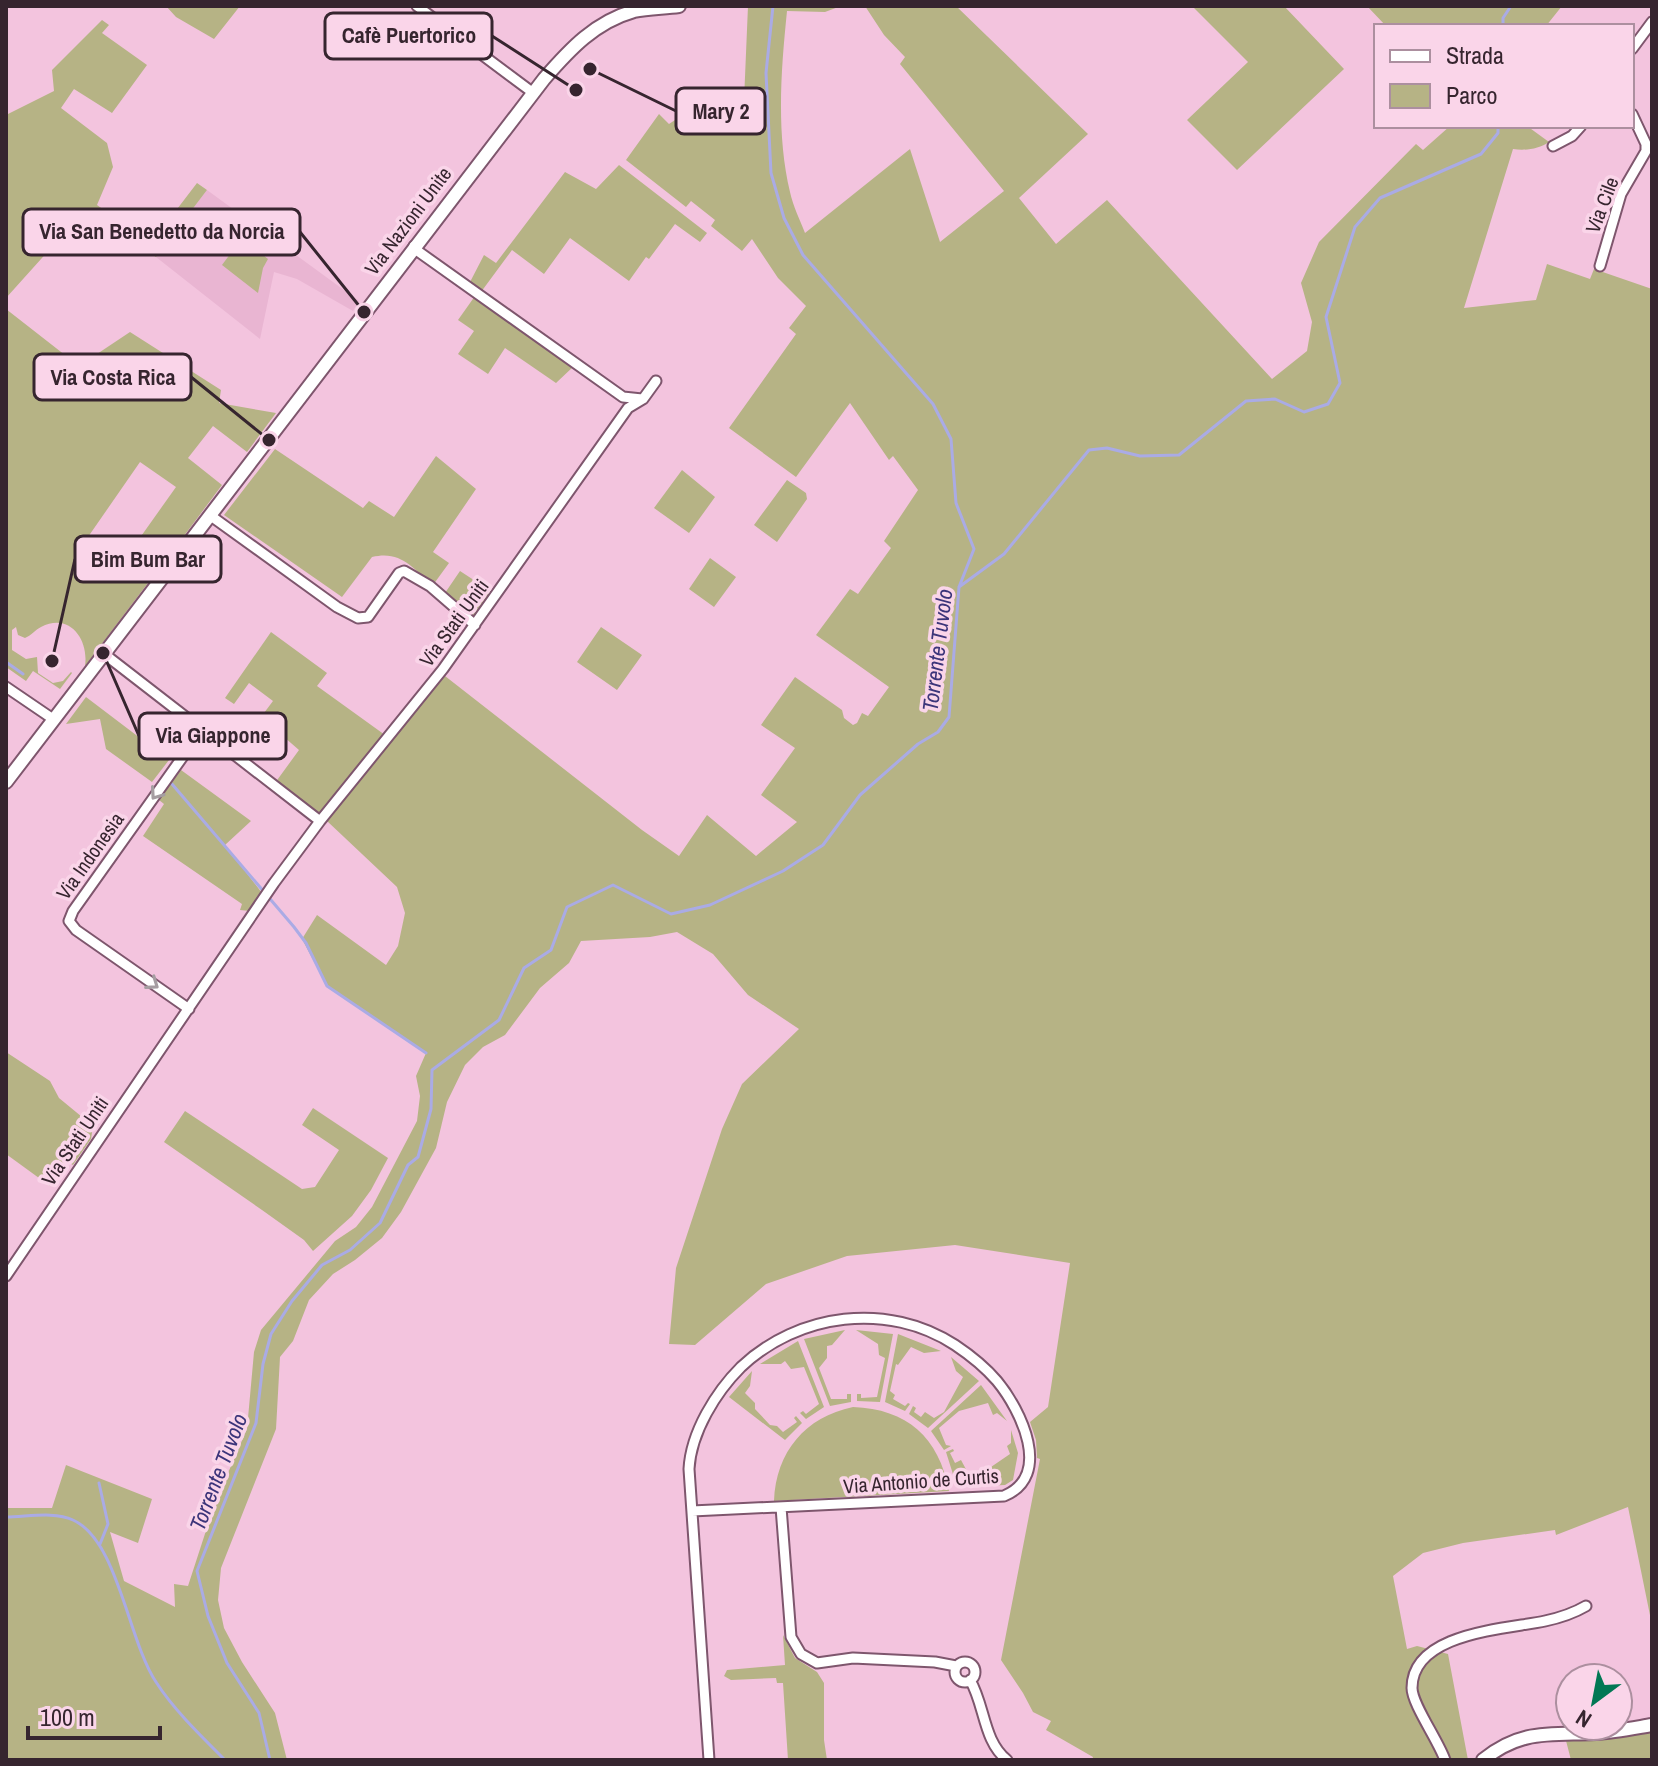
<svg xmlns="http://www.w3.org/2000/svg" width="1658" height="1766" viewBox="0 0 1658 1766" font-family="'Archivo Narrow',sans-serif">
	<rect width="100%" height="100%" fill="#f3c4de"/>
	<!-- built -->
	<path fill="#e9b5d2" d="M207,190L359,301L353,311L297,279L274,272L260,339L156,257Z"/>
	<!-- green -->
	<path fill="#b6b385" d="M166,6H240L214,39L176,17Z
		M748,6H841L825,12L787,11C781,70 776,133 790,192C793,206 800,220 805,233L910,149L940,242L1004,191L900,64L905,57L884,35L865,6H956L1088,134L1019,198L1056,244L1107,200L1272,379L1307,351L1312,322L1301,283L1319,242L1416,144L1423,150L1450,126H1527L1549,142C1539,149 1525,151 1513,149L1464,308L1536,300L1547,264L1590,279L1594,269L1652,289V1625L1628,1507L1556,1535L1555,1530L1463,1543L1423,1553L1393,1576L1407,1649L1417,1646L1448,1654L1468,1760H1092L1093,1757L1046,1730L1051,1721L1033,1712L1023,1693L1001,1660L1040,1459L1037,1458L1036,1440L1030,1422L1048,1407L1070,1263L955,1245L847,1256L766,1284L695,1345L669,1344L676,1268L722,1129L742,1084L799,1029L748,995L713,954L677,932L650,937L581,941L569,963L540,988L505,1035L483,1047L465,1065L447,1102L436,1148L401,1212L382,1238L355,1260L333,1274L309,1300L293,1341L280,1357L276,1429L221,1568L218,1600L224,1628L242,1662L275,1713L287,1760H6V1508H52L66,1465L152,1499L138,1543L110,1532L124,1581L175,1607L174,1584L188,1586L215,1503L247,1429L254,1352L261,1330L335,1241L356,1227L372,1207L417,1121L420,1096L416,1076L426,1053L327,986L302,939L317,915L386,965L398,946L405,913L397,887L327,821L445,676L642,830L679,856L707,815L756,856L797,822L761,795L795,748L761,725L795,677L842,710L844,718L853,725L857,723L862,713L868,716L889,687L816,635L850,589L858,594L891,548L884,541L918,490L893,456L889,460L850,403L796,477L729,428L796,334L789,328L806,306L778,278L752,239L742,251L711,226L715,220L691,201L686,207L626,160L659,114L669,124L675,120L688,135L723,107L739,124H743Z
		M1192,6H1284L1344,69L1237,170L1187,120L1248,62Z
		M1367,6H1562L1546,26H1386Z
		M102,20L109,25L102,33L147,65L112,113L74,89L61,108L107,143L113,167L97,205L124,224C137,207 153,210 171,217L197,183L207,190L156,257L86,209L6,298V115L54,91L52,70Z
		M619,165L707,233L700,242L675,224L649,259L646,257L629,281L570,238L544,274L512,250L481,292L469,284L484,255L496,263L565,172L596,189Z
		M242,238L268,259L263,268L258,293L222,265Z
		M475,296L574,366L556,383L505,348L488,374L458,354L474,331L458,320Z
		M6,309L79,366L130,332L221,390L219,403L276,413L247,452L213,426L188,458L222,485L154,576L127,556L176,487L140,462L88,537L148,583L85,666C89,640 70,612 41,627C35,630 32,635 25,638L18,635L16,627L12,630V650L26,659L37,657L38,673L53,683L63,681L71,672L72,673L60,689L33,671L26,681L6,667Z
		M275,449L363,508L369,501L394,517L436,456L476,489L433,552L449,563L433,585C412,568 401,550 372,557L342,597L224,515Z
		M682,470L715,497L689,533L654,508Z
		M787,480L806,493L807,499L777,542L754,525Z
		M710,558L736,577L714,607L689,589Z
		M460,571L492,592L473,619L445,593Z
		M601,627L642,655L617,690L577,662Z
		M271,632L327,673L317,686L385,735L321,816L275,783L299,750L261,717L273,701L249,683L234,704L225,698Z
		M86,697L169,760L152,782L106,749L100,719L66,724Z
		M181,770L251,821L225,845L262,893L250,911L240,910L242,904L143,836L164,804L159,800Z
		M6,1052L50,1081L59,1098L93,1126L91,1139L73,1165L66,1161L50,1186L6,1154Z
		M313,1108L388,1158L371,1190L352,1216L313,1251L304,1240L262,1210L164,1142L185,1111L302,1189L315,1187L339,1150L302,1125Z
		M845,1330L832,1345L827,1346V1358L819,1368L831,1399H847V1394H851V1402L830,1406L804,1339Z
		M856,1330L893,1334L880,1402L857,1401V1394H861V1398L877,1397L885,1358L879,1355L878,1344Z
		M898,1334L941,1351L924,1353L911,1347L898,1365L896,1364L890,1391L895,1395L893,1399L905,1406L908,1403L910,1404L905,1411L885,1402Z
		M798,1341L824,1407L806,1419L800,1413L803,1411L806,1414L819,1404L804,1367L791,1369L785,1361L781,1364H760Z
		M951,1357L979,1381L928,1428L909,1414L913,1406L916,1408L914,1412L921,1417L925,1412L934,1418L944,1412L963,1377L956,1371Z
		M752,1371L750,1386L745,1393L755,1403V1409L770,1425L777,1426L783,1432L797,1422L794,1418L796,1416L802,1423L785,1440L729,1397Z
		M981,1385L1007,1421L997,1413L993,1415L988,1403L959,1411L939,1428L946,1445L951,1446L944,1450L931,1431Z
		M853,1407C907,1409 939,1437 949,1491L774,1501C776,1452 805,1417 853,1407Z
		M1011,1430L1018,1453L1013,1480L1005,1485L957,1487L946,1452L953,1449L954,1451L950,1453L955,1463L961,1460L968,1473L991,1467L1010,1454L1007,1446L1011,1443Z
		M783,1635L795,1658L817,1672L824,1683V1740L827,1760H788L783,1683H777L776,1678L731,1680L724,1676L727,1670L785,1665Z
		M1652,1725V1760H1571L1564,1733Z"/>
	<g fill="none" stroke-linecap="round" stroke-linejoin="round">
		<!-- stream -->
		<path stroke="#aaabe5" stroke-width="3" d="M1503,26V18L1511,6
			M959,587L1004,554L1089,450L1107,448L1140,456L1179,455L1246,401L1275,399L1304,412L1328,404L1340,383L1326,317L1355,227L1380,198L1481,154L1498,133V126
			M6,662L23,674
			M172,784L294,927L306,943L327,986L426,1053
			M99,1483L108,1524L100,1544
			M6,1517C27,1517 54,1511 73,1520C118,1540 128,1640 156,1682C174,1710 201,1736 225,1760
			M270,1760L259,1713L227,1663L208,1616L197,1571L256,1423L263,1364L271,1334L292,1301L322,1265L350,1250L380,1223L408,1165L418,1157L431,1109L432,1070L499,1020L524,968L551,950L567,907L613,885L671,914L710,905L783,871L823,845L860,795L918,744L938,732L949,717L959,587L974,549L956,503L951,439L933,404L803,255L784,218L771,173L766,73L773,6"/>
		<!-- minor casing -->
		<g stroke="#7e566d" stroke-width="13">
			<path id="minor" d="M417,6L532,92
				M1632,49L1652,22
				M1553,146L1572,136L1581,126
				M414,246L419,252L623,397L642,399
				M1600,266L1621,194L1646,151V144L1632,114
				M211,516L337,607L358,618L368,617L399,573L404,571L430,586L475,625
				M103,653L320,821
				M6,687L53,719
				M189,1009L76,930L69,921L73,911L201,731
				M6,1276L274,883L320,821L443,669L628,408L643,399L656,381
				M781,1507L791,1637L801,1654L817,1663L853,1658L935,1662L956,1666
				M692,1511L1004,1496C1053,1476 1021,1410 997,1381C985,1367 970,1355 955,1345C888,1301 798,1313 741,1367C716,1392 691,1432 689,1469L709,1760
				M955 1672a10 10 0 1 1 20 0a10 10 0 1 1-20 0Z
				M970,1680C985,1705 983,1741 1007,1760
				M1445,1760C1438,1740 1412,1704 1412,1688C1412,1632 1508,1629 1545,1621C1559,1618 1574,1613 1586,1606"/>
		</g>
		<!-- tertiary casing -->
		<g stroke="#7e566d" stroke-width="16">
			<path id="tertiary" d="M6,782L544,79C570,49 595,22 634,11C648,8 664,8 679,6
				M1483,1760C1521,1729 1550,1735 1596,1733C1614,1732 1634,1728 1652,1725"/>
		</g>
		<!-- minor -->
		<use href="#minor" stroke="#fff" stroke-width="9"/>
		<!-- tertiary -->
		<use href="#tertiary" stroke="#fff" stroke-width="12"/>
	</g>
	<!-- one-way arrows -->
	<defs><path id="oneway-chevron" d="M-2-3.5L2.5 0L-2 3.5" fill="none" stroke-width="1.6" stroke-linecap="round" stroke-linejoin="round" transform="scale(2)"/></defs>
	<g stroke="#a59da1">
		<use href="#oneway-chevron" transform="translate(156 794) rotate(125)"/>
		<use href="#oneway-chevron" transform="translate(153 984) rotate(35)"/>
	</g>
	<g text-anchor="middle" stroke-width="7" stroke-linejoin="round" paint-order="stroke">
		<!-- street labels -->
		<g font-size="20" fill="#36252f" stroke="#fad5e9">
			<text transform="translate(1602 205) rotate(-69)" y="7">Via Cile</text>
			<text transform="translate(408 221) rotate(-53)" y="7">Via Nazioni Unite</text>
			<text transform="translate(454 623) rotate(-54)" y="7">Via Stati Uniti</text>
			<text transform="translate(90 856) rotate(-55)" y="7">Via Indonesia</text>
			<text transform="translate(75 1141) rotate(-56)" y="7">Via Stati Uniti</text>
			<text transform="translate(921 1481) rotate(-4)" y="7">Via Antonio de Curtis</text>
		</g>
		<!-- water labels -->
		<g font-size="22" font-style="italic" fill="#3c357a" stroke="#fad5e9">
			<text transform="translate(937 650) rotate(-83)" y="8">Torrente Tuvolo</text>
			<text transform="translate(218 1472) rotate(-69)" y="8">Torrente Tuvolo</text>
		</g>
	</g>
	<!-- callouts -->
	<path fill="none" stroke="#36252f" stroke-width="3" d="M576 90L492 36M590 69L676 111M364 312L300 232M269 440L191 377M52 661L75 559M103 653L139 736"/>
	<g fill="#36252f" stroke="#fad5e9" stroke-width="3">
		<circle cx="576" cy="90" r="8"/>
		<circle cx="590" cy="69" r="8"/>
		<circle cx="364" cy="312" r="8"/>
		<circle cx="269" cy="440" r="8"/>
		<circle cx="52" cy="661" r="8"/>
		<circle cx="103" cy="653" r="8"/>
	</g>
	<g fill="#fad5e9" stroke="#36252f" stroke-width="3">
		<rect x="325" y="13" width="167" height="46" rx="8"/>
		<rect x="676" y="88" width="89" height="46" rx="8"/>
		<rect x="23" y="209" width="277" height="46" rx="8"/>
		<rect x="34" y="354" width="157" height="46" rx="8"/>
		<rect x="75" y="536" width="146" height="46" rx="8"/>
		<rect x="139" y="713" width="147" height="46" rx="8"/>
	</g>
	<g font-size="22" text-anchor="middle" font-weight="bold" fill="#36252f">
		<text x="409" y="43">Cafè Puertorico</text>
		<text x="721" y="119">Mary 2</text>
		<text x="162" y="239">Via San Benedetto da Norcia</text>
		<text x="113" y="385">Via Costa Rica</text>
		<text x="148" y="567">Bim Bum Bar</text>
		<text x="213" y="743">Via Giappone</text>
	</g>
	<!-- border -->
	<rect width="1658" height="1766" fill="none" stroke="#36252f" stroke-width="16"/>
	<!-- legend -->
	<rect x="1374" y="24" width="260" height="104" fill="#fad5e9" stroke="#ac8f9f" stroke-width="2"/>
	<rect x="1390" y="50" width="40" height="12" fill="#ffffff" stroke="#ac8f9f" stroke-width="2"/>
	<text x="1446" y="64" font-size="24" fill="#36252f">Strada</text>
	<rect x="1390" y="84" width="40" height="24" fill="#b6b385" stroke="#ac8f9f" stroke-width="2"/>
	<text x="1446" y="104" font-size="24" fill="#36252f">Parco</text>
	<!-- north arrow -->
	<g transform="translate(1594 1702) rotate(212)"><circle r="38" fill="#fad5e9" stroke="#ac8f9f" stroke-width="2"/>
	<path d="M0-6L14 30L0 20L-14 30Z" fill="#017854"/>
	<text y="-12" font-size="22" font-weight="bold" text-anchor="middle" fill="#36252f">N</text>
	</g>
	<!-- scale -->
	<path d="M28 1726v12h132v-12" fill="none" stroke="#36252f" stroke-width="4"/>
	<text x="40" y="1726" font-size="24" fill="#36252f" stroke="#fad5e9" stroke-width="6" paint-order="stroke">100 m</text>
</svg>
